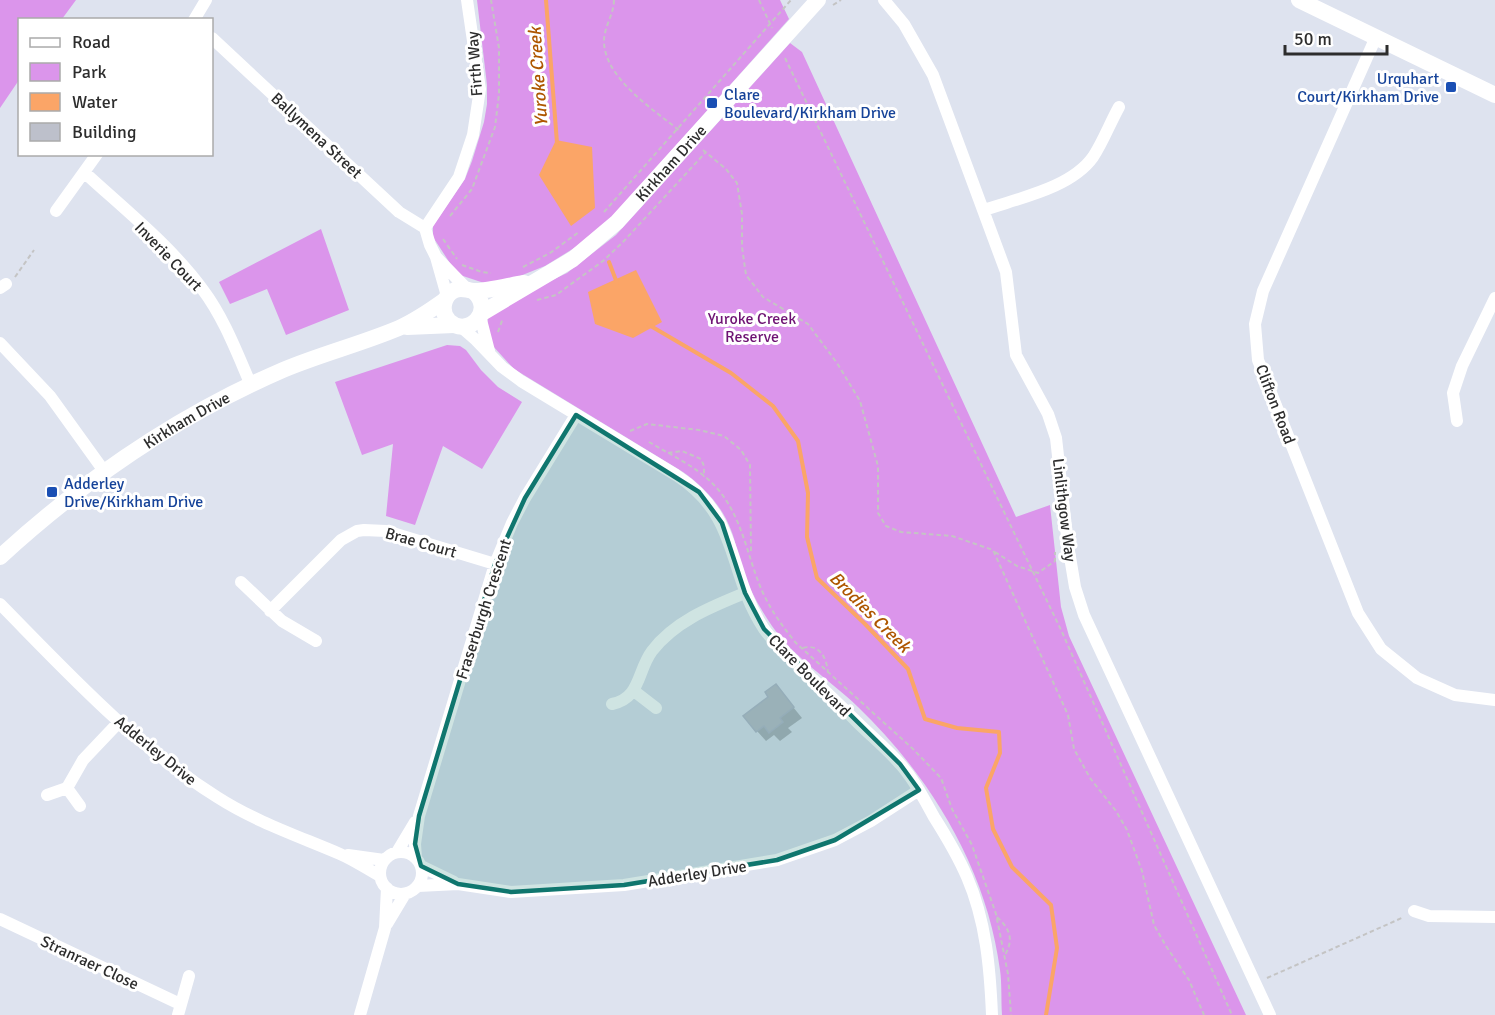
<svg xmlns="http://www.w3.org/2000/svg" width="1495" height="1015" viewBox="0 0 1495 1015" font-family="Signika,sans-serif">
	<rect width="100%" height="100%" fill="#dee3ef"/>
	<!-- green -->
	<path fill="#db95eb" d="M0,0H76L62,19L20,20L19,80L0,108Z
		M477,0H780L789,19L597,234L545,266L505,282L487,284L457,274L433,237V226L465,179L472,161L484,122L487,104V85Z
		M790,43L802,52L1016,517L1050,505L1061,607L1069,636L1246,1015H1002C1001,1000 1002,984 1000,970C987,869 930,776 858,707C829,679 795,659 772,626C759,607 748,587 741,566C737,554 736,542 731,530C722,506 704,487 683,472L514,369L492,345L487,324L488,318L508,301L567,273L616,235Z
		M321,229L349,310L286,335L267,289L230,304L219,282Z
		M447,345L460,346L466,350L481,370L498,387L522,402L482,469L443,446L415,525L386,516L393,444L362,455L335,382Z"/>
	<!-- water -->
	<path fill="#fba567" d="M556,140L592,147L595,208L571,226L539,175Z
		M636,270L662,322L633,338L595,324L588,292Z"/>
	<!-- shadow -->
	<path fill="#0003" d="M776,686L802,718L788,728L792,732L780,741L774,735L766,741L757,731Z"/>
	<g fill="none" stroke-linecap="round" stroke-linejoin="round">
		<!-- stream -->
		<path stroke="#fba567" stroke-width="4" d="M546,0L557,143
			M609,262L617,283
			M649,325L731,373L773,406L798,441L808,493L807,537L817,578L865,624L908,669L925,719L957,728L999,732L1000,753L986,788L993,829L1012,867L1051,905L1057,948L1046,1015"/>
	</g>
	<!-- building -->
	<path fill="#bdc0cb" stroke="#b7bbcc" stroke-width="1.5" d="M776,684L794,707L780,718L783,722L769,733L764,726L756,732L743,716L768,697L765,692Z"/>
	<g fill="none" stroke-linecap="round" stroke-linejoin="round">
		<!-- path -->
		<path stroke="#c4c4c4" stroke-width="2" stroke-dasharray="4.5 3" stroke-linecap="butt" d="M614,0C614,14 604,27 604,41C604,78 654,110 680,131
			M759,0L772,28
			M833,5L841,0
			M785,58L1062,632L1232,1015
			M703,150L726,169L737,183L742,214V247L746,275L763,297L808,324L837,363L860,401L878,466V513L886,526L901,532L952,536L993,550L1068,715L1074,749L1090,778L1116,811L1127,830L1142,871L1154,925L1166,946L1189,980L1204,1015
			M604,212L791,0
			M450,216L472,189L495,127L499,94V48L491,0
			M443,239L457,259
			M462,265L482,272L491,273
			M523,267L550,253L579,232
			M15,277L34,250
			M537,300L556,295L603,261L623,242L706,152
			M498,332L503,318
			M630,431L647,424L699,430L724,436L741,450L750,465L751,551
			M649,442C671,455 697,467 714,485C743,515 747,558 763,593C772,612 783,627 796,643L913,749L941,778L952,809L972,845L996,914L1008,974L1011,1015
			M668,453L682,451L701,459L704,466V477
			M995,552L1017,566L1038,573L1055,561V552
			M803,648C820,643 827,659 828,673
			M997,917C1010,929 1014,939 1005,955
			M1267,978L1404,917"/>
		<!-- street -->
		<path stroke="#fff" stroke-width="12" d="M884,0L904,24L933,75L1006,272L1016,355L1048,414L1056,438L1068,545L1075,587L1084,615L1270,1015
			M194,20L206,0
			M1376,37L1263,291L1255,324L1258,360L1358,613L1381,649L1417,678L1455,695L1495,700
			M212,38L399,212L425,228
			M84,172C124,209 171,246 203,290C224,318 237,353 251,385
			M984,210C1019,198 1071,188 1093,157C1103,142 1110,123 1119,107
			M56,211L97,154
			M437,258L467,289
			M0,288L6,284
			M447,296L436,257L430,245L425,228L459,177L473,135L480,89L467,0
			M480,316L489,351
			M460,326L476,340L502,367L521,381L676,475C741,517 726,571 764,629C774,643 789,656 802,669C820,686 839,704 857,722C871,736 887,749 900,764C914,779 924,799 934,817C946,836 958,856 967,877C986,921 990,968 992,1015
			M0,343L50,396L104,471
			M1457,421L1453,393L1462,366L1495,298
			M241,582L282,621L316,641
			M0,604C68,673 134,745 217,797C256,822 298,836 340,854C354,860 367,869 380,876
			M270,611L341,540L357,531L364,530L386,531L495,564
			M634,691L656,708
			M612,704C641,698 637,671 652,651C675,621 711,607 745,593
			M67,788L80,806
			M47,795L67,788L83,760L119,722
			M380 873a21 21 0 1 1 42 0a21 21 0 1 1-42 0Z
			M397,852L415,822
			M348,855L384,860
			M416,858L415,844L419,816L495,564L512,523L525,498L576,415
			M421,866L454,882
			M418,886L458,884L511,892L624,885L777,860L835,840L871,821L919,790
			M1414,911L1429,916L1495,917
			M0,919L180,1004
			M387,924L405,894
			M178,1015L189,976
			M360,1015L385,928L387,888"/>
		<!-- secondary -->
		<g stroke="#fff" stroke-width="16">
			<path d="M1299,0L1495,95"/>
			<path d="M473,291C496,310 468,339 449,321C440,312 443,295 455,290C462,287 466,290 473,291C484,292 511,285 524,283"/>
			<path id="s1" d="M482,313L573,259L617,222L818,0"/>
			<path d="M407,327L454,325"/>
			<path id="s2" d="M0,557C84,480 179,415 283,370C321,354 361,344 399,328C415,321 431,310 445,300"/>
		</g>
	</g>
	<!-- marked area -->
	<path fill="#0f766e" fill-opacity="0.2" stroke="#0f766e" stroke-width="4.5" stroke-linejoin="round" d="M576,415L699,492L722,523L745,593L764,629L900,764L919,790L835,840L777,860L624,885L511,892L458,884L421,866L415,844L419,816L495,564L525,498Z"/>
	<!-- markers -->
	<g fill="#1a4fb4" stroke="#fff" stroke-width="2">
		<rect x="1445" y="81" width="12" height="12" rx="3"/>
		<rect x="706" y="97" width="12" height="12" rx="3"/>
		<rect x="46" y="486" width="12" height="12" rx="3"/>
	</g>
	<g text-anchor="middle" stroke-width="6" stroke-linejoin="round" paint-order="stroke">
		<!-- street labels -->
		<g font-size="16" fill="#2d2d2d" stroke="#fff">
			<text transform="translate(474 64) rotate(-94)" y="6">Firth Way</text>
			<text transform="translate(317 135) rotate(43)" y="6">Ballymena Street</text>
			<text dy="6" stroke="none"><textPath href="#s1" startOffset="243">Kirkham Drive</textPath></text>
			<text transform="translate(169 256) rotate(46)" y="6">Inverie Court</text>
			<text transform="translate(1276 404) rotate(69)" y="6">Clifton Road</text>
			<text dy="6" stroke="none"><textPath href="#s2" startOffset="232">Kirkham Drive</textPath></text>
			<text transform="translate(1065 510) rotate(83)" y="6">Linlithgow Way</text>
			<text transform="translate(421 542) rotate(16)" y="6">Brae Court</text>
			<text transform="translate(483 609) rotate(-72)" y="6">Fraserburgh Crescent</text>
			<text transform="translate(810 675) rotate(45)" y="6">Clare Boulevard</text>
			<text transform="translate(156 750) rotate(39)" y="6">Adderley Drive</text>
			<text transform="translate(697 873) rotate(-9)" y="6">Adderley Drive</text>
			<text transform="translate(90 962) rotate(25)" y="6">Stranraer Close</text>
		</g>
		<!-- transit labels -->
		<g font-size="16" fill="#164399" stroke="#fff" text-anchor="start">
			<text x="1439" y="84" text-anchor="end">Urquhart<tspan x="1439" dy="18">Court/Kirkham Drive</tspan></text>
			<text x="724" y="100">Clare<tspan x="724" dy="18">Boulevard/Kirkham Drive</tspan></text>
			<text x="64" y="489">Adderley<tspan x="64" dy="18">Drive/Kirkham Drive</tspan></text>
		</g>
		<!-- park labels -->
		<g font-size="16" fill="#6e1373" stroke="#fff">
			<text x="752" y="324">Yuroke Creek<tspan x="752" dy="18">Reserve</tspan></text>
		</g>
		<!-- water labels -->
		<g font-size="18" font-style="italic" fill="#ae5600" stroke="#fff">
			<text transform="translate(538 77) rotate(-94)" y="6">Yuroke Creek</text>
			<text transform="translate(870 612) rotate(45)" y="6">Brodies Creek</text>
		</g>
	</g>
	<!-- legend -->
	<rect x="18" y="18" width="195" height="138" fill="#ffffff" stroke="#ababab" stroke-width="1.5"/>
	<rect x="30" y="38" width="30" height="9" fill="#ffffff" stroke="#ababab" stroke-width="1.5"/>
	<text x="72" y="48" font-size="18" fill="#2d2d2d">Road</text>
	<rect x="30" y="63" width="30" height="18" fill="#db95eb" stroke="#ababab" stroke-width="1.5"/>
	<text x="72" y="78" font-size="18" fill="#2d2d2d">Park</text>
	<rect x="30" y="93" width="30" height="18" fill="#fba567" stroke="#ababab" stroke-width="1.5"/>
	<text x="72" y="108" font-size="18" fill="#2d2d2d">Water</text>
	<rect x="30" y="123" width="30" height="18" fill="#bdc0cb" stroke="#ababab" stroke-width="1.5"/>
	<text x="72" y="138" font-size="18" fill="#2d2d2d">Building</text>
	<!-- scale -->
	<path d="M1285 45v9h102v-9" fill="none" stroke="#2d2d2d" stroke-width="3"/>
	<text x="1294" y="45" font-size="18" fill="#2d2d2d" stroke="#ffffff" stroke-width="4.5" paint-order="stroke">50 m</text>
</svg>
